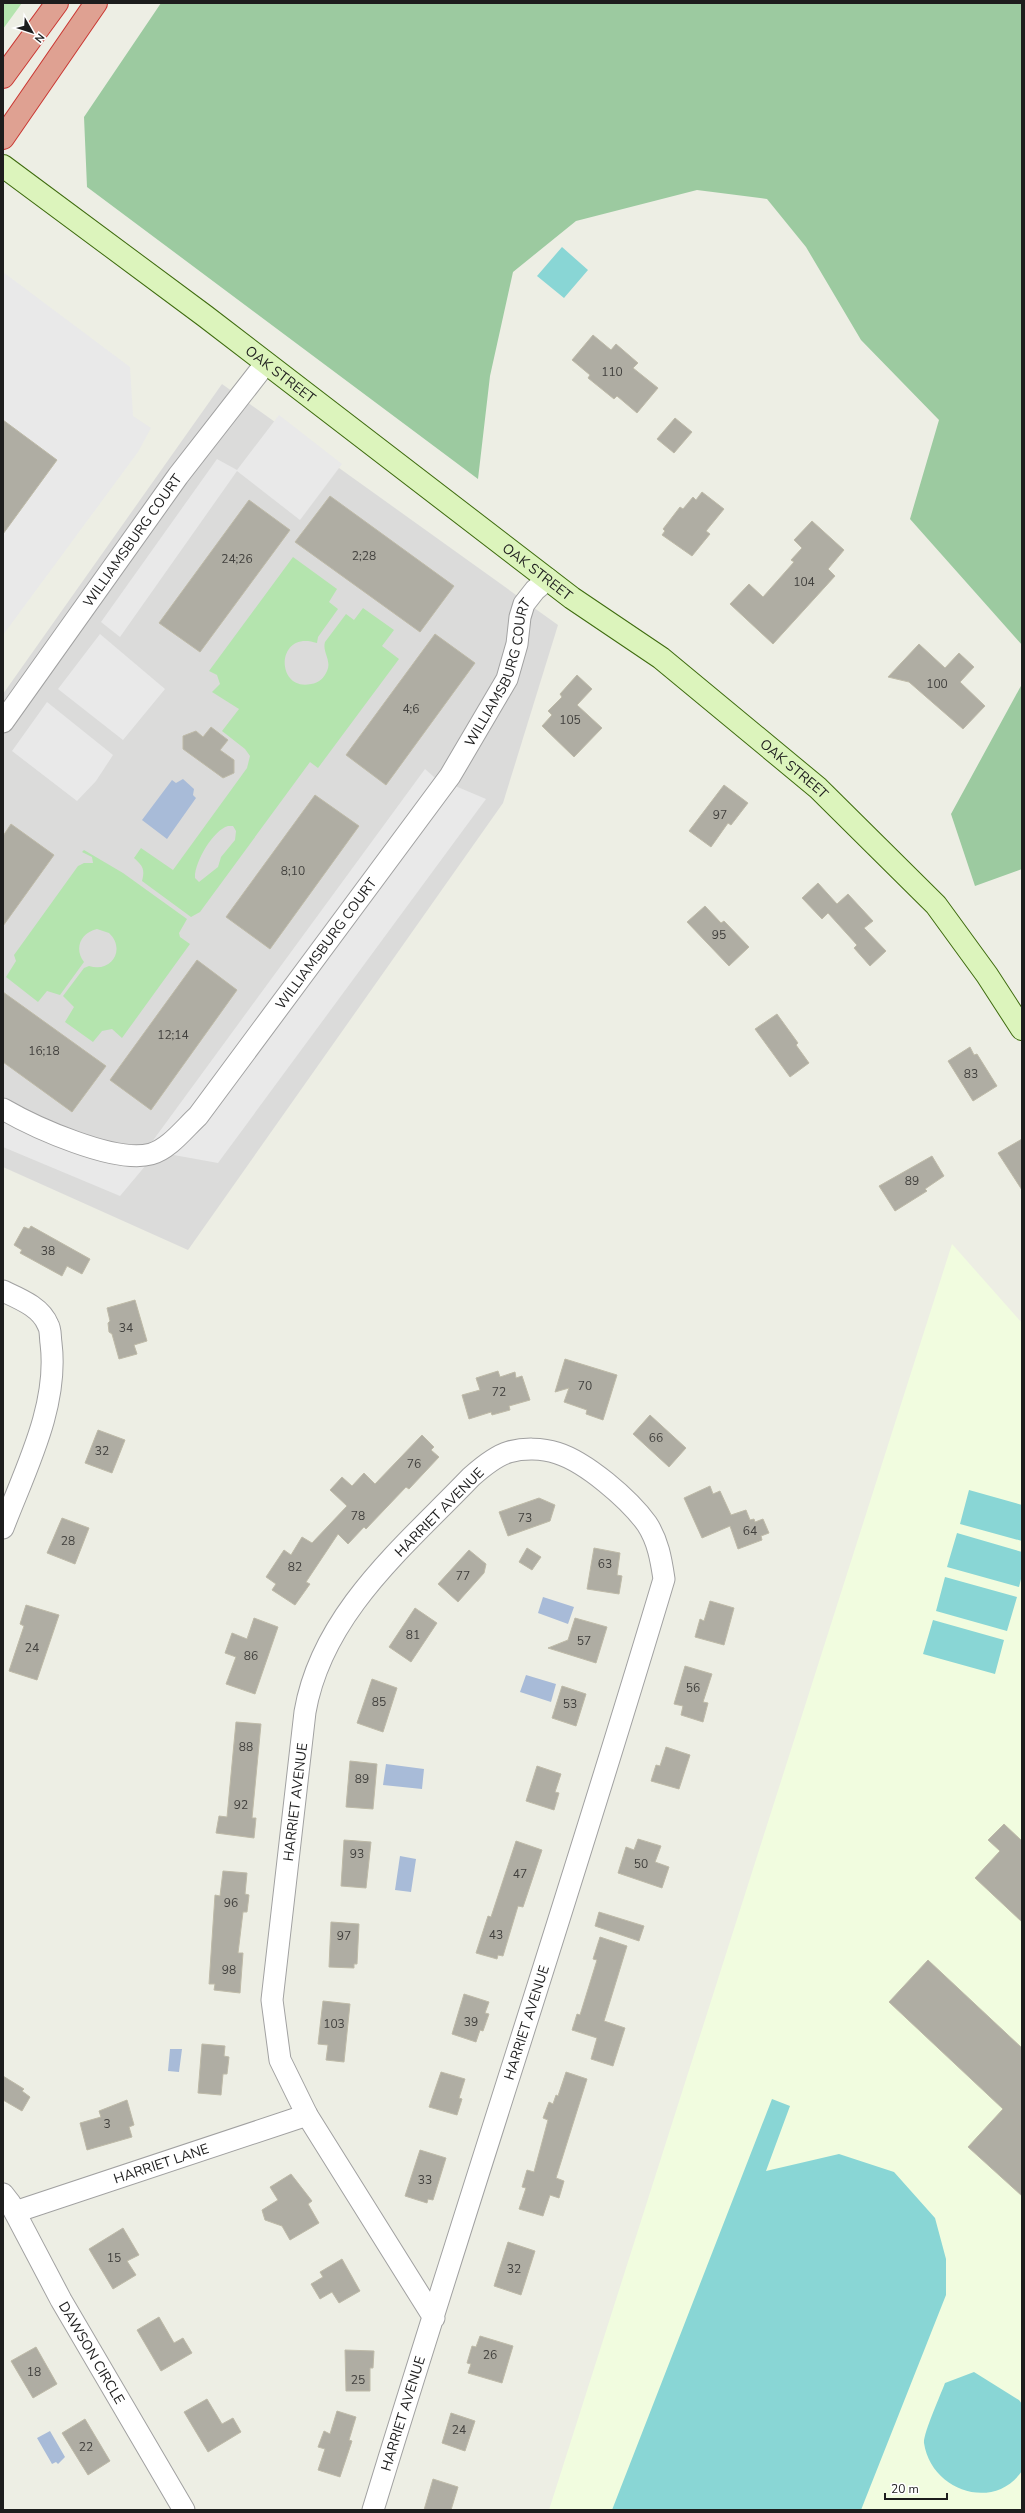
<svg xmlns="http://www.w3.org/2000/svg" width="1025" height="2513" viewBox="0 0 1025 2513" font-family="'Nunito Sans',sans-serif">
	<rect width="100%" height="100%" fill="#edeee4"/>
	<!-- residential -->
	<path fill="#dbdbda" d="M222,384L558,625L503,803L188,1250L3,1167V694Z"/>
	<!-- education -->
	<path fill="#f1fcdf" d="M952,1244L1022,1323V2510H549Z"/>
	<!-- grass -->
	<path fill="#b4e4ae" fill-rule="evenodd" d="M3,3H22L3,29Z
		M293,557L337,589L329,602L338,609L318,637L317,643C275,629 275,692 311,684C319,683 324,678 327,671C332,660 322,652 325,642L346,614L354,620L363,608L394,630L382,646L399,659L318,768L310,762L200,912L191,917L142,881C145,869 143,866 134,858L141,848L173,870L247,768L250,756L245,749L222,731L239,709L212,692L220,684L217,675L209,671ZM228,826H233L236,831L235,840L221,857L218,867L199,882L195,878C194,863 213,830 228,826Z
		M84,850L123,873L187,919L179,933L180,937L190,944L122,1038L112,1029L102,1031L93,1042L65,1022L74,1007L63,996L84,968L89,966C112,973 126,949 109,933L97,929C80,933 74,949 84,962L60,995L47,991L38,1002L6,977L16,961L14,955L78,866L84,863H93L92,857L82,852Z"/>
	<!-- forest -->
	<path fill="#9ccaa0" d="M161,3H1022V645L910,519L939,420L861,340L806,247L767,199L697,190L576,221L513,272L490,376L478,479L87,187L84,117Z
		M1022,684V869L975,886L951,814Z"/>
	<!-- pitch -->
	<path fill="#89d6d5" d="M562,247L588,270L564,298L537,276Z
		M969,1490L1022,1505V1541L960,1524Z
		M957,1533L1022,1552V1575L1019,1587L947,1567Z
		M945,1577L1017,1597L1007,1631L936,1611Z
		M933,1620L1004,1640L995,1674L923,1654Z
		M772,2099L790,2106L766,2171L839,2154L894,2172L935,2218L946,2259V2295L861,2510H612Z
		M974,2372L1019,2400L1022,2404V2471C994,2512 931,2491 924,2443C923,2434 941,2394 945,2383Z"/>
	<!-- parking -->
	<path fill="#e9e9e9" d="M3,272L130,367L133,416L151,428L138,452L3,635V534L57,460L3,420Z
		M279,415L342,464L300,520L237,471L120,637L101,622L217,459L237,470Z
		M100,634L165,689L123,740L58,689Z
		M47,702L113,755L96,781L77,801L12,751Z
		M425,769L434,777L486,799L218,1163L146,1150Z
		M3,1097L59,1129L146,1165L120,1196L3,1147Z"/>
	<!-- water -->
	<path fill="#a8bbd8" d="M183,779L194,789L193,795L196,798L167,839L142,820L172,780L176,783Z
		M543,1597L574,1607L568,1624L538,1613Z
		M526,1675L556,1684L551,1702L520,1692Z
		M386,1764L424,1769L422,1789L383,1785Z
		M400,1856L416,1859L411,1892L395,1890Z
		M170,2049H182L179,2072L168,2071Z
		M50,2431L65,2457L58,2464L56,2462L52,2464L37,2438Z"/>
	<!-- building -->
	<path fill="#afada3" stroke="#bebaa8" d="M593,335L611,350L616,344L638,363L633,368L658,388L637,413L617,396L614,399L588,378L590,375L572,360Z
		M675,418L692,432L674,453L657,439Z
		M3,420L57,460L3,534Z
		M702,492L724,509L706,531L710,534L692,556L662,535L665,531L663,529L680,507L683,509L693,497L696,500Z
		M330,496L454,586L420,632L295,542Z
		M249,500L290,530L200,652L159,623Z
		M812,521L844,550L828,569L835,576L773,644L730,604L749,584L763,597L794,562L791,560L802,548L794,540Z
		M435,634L475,663L386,785L346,755Z
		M919,644L945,668L959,653L974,667L960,682L985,706L963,729L909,682L888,677Z
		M577,675L592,689L577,705L602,728L574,757L542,726L552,715L548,711L562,697L560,694Z
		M211,727L228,740L220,750L234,760V773L223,778L183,749V736L196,731L203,737Z
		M724,785L748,803L731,825L728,823L711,847L689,831Z
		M315,795L359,826L270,949L226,917Z
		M11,824L54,855L3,926V836Z
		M818,883L837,904L848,894L873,921L864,928L886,951L870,966L854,948L857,945L828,913L822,919L802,898Z
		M705,906L721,923L724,921L749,947L729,966L687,922Z
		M197,960L237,990L151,1110L110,1080Z
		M3,992L106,1066L72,1112L3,1062Z
		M777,1014L798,1043L796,1045L809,1063L790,1077L755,1029Z
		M970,1047L974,1055L977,1054L997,1086L973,1101L948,1061Z
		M1022,1139V1190L998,1153Z
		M932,1156L944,1176L925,1189L927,1191L895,1211L879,1186Z
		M31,1226L90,1259L82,1274L67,1266L62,1276L20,1253L22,1250L14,1245L24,1227L29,1229Z
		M135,1300L147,1341L134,1345L137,1354L119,1359L112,1334L109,1332L108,1323L110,1321L107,1308Z
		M565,1359L617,1375L603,1420L586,1414L587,1410L564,1402L569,1388L555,1392Z
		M498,1371L500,1377L515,1372L516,1378L522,1376L530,1400L509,1406L510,1410L492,1415L491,1412L469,1419L462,1395L480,1390L476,1378Z
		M650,1415L686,1448L669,1467L633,1434Z
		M98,1430L125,1440L112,1473L85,1463Z
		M422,1435L434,1447L431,1450L439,1457L409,1489L406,1487L366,1529L364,1527L348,1544L338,1534L306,1582L310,1584L295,1605L272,1590L276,1584L266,1577L284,1550L291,1555L302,1537L312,1543L347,1506L330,1490L342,1477L352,1486L364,1473L375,1484Z
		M710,1486L713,1494L720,1491L731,1515L746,1510L750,1520L754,1519L755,1522L763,1519L769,1533L761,1536L762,1540L738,1549L730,1526L702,1538L684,1498Z
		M539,1498L555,1505L550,1521L508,1536L499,1512Z
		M62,1518L89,1528L75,1564L47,1553Z
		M527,1548L541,1557L532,1570L519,1562Z
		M594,1548L620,1553L617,1575L622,1576L619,1594L587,1589Z
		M469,1550L486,1564L484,1573L458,1602L438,1584Z
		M710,1601L734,1608L724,1645L695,1637L700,1619L704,1621Z
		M26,1605L59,1615L37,1680L9,1671L24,1626L20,1624Z
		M415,1608L437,1623L411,1662L389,1647Z
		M254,1618L278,1627L255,1694L226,1684L236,1657L225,1653L232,1633L247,1639Z
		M575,1618L607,1627L596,1663L548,1648L568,1640Z
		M685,1666L712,1674L703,1702L708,1703L703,1722L681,1715L683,1706L674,1704Z
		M372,1679L397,1688L383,1732L357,1723Z
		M562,1686L586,1694L576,1726L552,1718Z
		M236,1722L261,1724L252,1818H256L254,1838L216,1833L219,1816L227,1817Z
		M666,1747L690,1755L679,1789L651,1781L656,1765L660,1766Z
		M350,1761L377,1764L373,1809L346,1807Z
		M537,1766L561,1774L555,1792L559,1793L554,1810L526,1801Z
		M1004,1824L1022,1841V1922L975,1878L1000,1851L988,1840Z
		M638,1839L661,1846L655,1862L669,1867L662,1888L618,1873L626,1847L634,1850Z
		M344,1840L371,1842L366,1888L341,1886Z
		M516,1841L542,1850L523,1907L518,1906L503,1956L498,1955L497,1959L476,1953L488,1916L491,1917Z
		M223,1871L247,1873L245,1894L249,1895L247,1912H243L238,1953H243L240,1993L214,1990L215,1984H209L215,1895L220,1896Z
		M599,1912L644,1926L639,1941L595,1926Z
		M331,1922L359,1924L357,1964H354V1968L329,1967Z
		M600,1937L627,1946L604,2021L625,2028L613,2066L591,2059L597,2038L572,2030L577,2014L580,2015L593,1973L597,1960L593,1959Z
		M928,1960L1022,2048V2196L968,2147L1003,2109L889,2002Z
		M464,1994L489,2002L485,2013L489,2014L483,2031L480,2030L476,2042L452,2034Z
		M323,2001L350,2004L344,2062L326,2060L328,2045L318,2044Z
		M202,2044L225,2046L224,2056L229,2057L227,2074H223L221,2095L198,2093Z
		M441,2072L465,2079L459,2098L462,2099L457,2115L429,2107Z
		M566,2072L587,2079L556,2178L564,2181L559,2198L550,2195L543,2216L519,2209L526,2188L522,2187L527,2170L534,2172L548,2120L543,2118L549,2102L553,2104L556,2095L558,2096Z
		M3,2076L24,2089L22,2091L30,2097L22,2111L3,2100Z
		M127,2100L134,2125L129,2127L132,2137L87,2150L80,2123L101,2117L99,2111Z
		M420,2150L446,2158L433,2200L428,2199L427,2203L405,2196Z
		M291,2174L312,2201L308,2204L319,2223L290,2240L282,2226L265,2220L262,2210L278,2200L270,2187Z
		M123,2228L139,2255L127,2261L136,2275L113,2289L89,2249Z
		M508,2242L535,2251L521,2295L494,2286Z
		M342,2259L360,2291L339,2303L332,2292L320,2299L311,2284L323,2277L320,2272Z
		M159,2317L174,2343L183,2338L192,2353L161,2371L137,2330Z
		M480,2336L513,2346L502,2383L468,2373L471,2364L467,2363L472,2346L476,2347Z
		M36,2347L57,2384L33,2398L11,2361Z
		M345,2350L374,2351L373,2368H370V2391H346Z
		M207,2399L222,2424L233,2418L241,2432L208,2452L184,2412Z
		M337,2411L356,2417L349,2440L352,2441L340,2477L318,2470L325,2449L318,2447L324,2431L330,2434Z
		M451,2413L475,2421L465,2451L442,2443Z
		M85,2419L110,2461L88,2475L62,2433Z
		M433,2479L458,2487L451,2510H424Z"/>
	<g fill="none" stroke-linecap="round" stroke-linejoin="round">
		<!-- street casing -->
		<g stroke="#a1a1a1" stroke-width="23">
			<g id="street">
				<path id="s1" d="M3,722L178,476L266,363"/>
				<path id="s2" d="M3,1109C34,1127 115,1164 151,1154C169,1149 184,1129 198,1116L450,776L507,679L517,644L520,617L524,604L535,590L548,579"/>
				<path d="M3,1291C20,1299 41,1307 48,1325C51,1330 50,1337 51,1343C59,1406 25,1470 3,1528"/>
				<path id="s3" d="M3,2194L10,2203L61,2300L184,2510"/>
				<path id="s4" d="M15,2212L307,2115"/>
				<path id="s5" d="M373,2510C468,2199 571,1891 664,1579C661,1559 658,1541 647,1524C629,1499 586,1462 557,1453C542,1448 523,1448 509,1452C495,1456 481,1468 471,1477C405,1546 322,1613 305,1712L272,2000L280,2060L307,2115L434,2318"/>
			</g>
		</g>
		<!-- secondary casing -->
		<g stroke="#3e6b0e" stroke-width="24">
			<g id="secondary">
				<path id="s6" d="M3,166L205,316L572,598L661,658L818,788L936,905L987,975L1022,1029"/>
			</g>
		</g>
		<!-- highway casing -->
		<g stroke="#ca3833" stroke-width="24">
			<path id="highway" d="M3,77L57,3
				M3,138L96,3"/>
		</g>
		<!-- street -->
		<use href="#street" stroke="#fff" stroke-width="21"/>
		<!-- secondary -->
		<use href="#secondary" stroke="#dcf4bc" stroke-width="22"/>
		<!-- highway -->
		<use href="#highway" stroke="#dfa192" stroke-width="22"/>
	</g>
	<g text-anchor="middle" stroke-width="4" stroke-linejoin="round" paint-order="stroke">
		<!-- number labels -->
		<g font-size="12" fill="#42413e">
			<text x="612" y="376">110</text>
			<text x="364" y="560">2;28</text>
			<text x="237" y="563">24;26</text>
			<text x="804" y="586">104</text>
			<text x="937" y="688">100</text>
			<text x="411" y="713">4;6</text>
			<text x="570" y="724">105</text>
			<text x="720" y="819">97</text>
			<text x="293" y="875">8;10</text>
			<text x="719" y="939">95</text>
			<text x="173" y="1039">12;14</text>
			<text x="44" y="1055">16;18</text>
			<text x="971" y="1078">83</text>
			<text x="912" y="1185">89</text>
			<text x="48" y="1255">38</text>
			<text x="126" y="1332">34</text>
			<text x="585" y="1390">70</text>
			<text x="499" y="1396">72</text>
			<text x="656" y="1442">66</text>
			<text x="102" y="1455">32</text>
			<text x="414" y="1468">76</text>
			<text x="358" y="1520">78</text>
			<text x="525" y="1522">73</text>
			<text x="750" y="1535">64</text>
			<text x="68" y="1545">28</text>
			<text x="605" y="1568">63</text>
			<text x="295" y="1571">82</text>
			<text x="463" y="1580">77</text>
			<text x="413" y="1639">81</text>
			<text x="584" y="1645">57</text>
			<text x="32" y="1652">24</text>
			<text x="251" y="1660">86</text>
			<text x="693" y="1692">56</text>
			<text x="379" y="1706">85</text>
			<text x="570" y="1708">53</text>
			<text x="246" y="1751">88</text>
			<text x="362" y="1783">89</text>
			<text x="241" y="1809">92</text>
			<text x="357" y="1858">93</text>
			<text x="641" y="1868">50</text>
			<text x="520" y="1878">47</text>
			<text x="231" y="1907">96</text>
			<text x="496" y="1939">43</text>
			<text x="344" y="1940">97</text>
			<text x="229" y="1974">98</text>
			<text x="471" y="2026">39</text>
			<text x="334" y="2028">103</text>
			<text x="107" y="2128">3</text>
			<text x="425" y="2184">33</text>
			<text x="114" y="2262">15</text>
			<text x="514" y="2273">32</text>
			<text x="490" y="2359">26</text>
			<text x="34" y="2376">18</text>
			<text x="358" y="2384">25</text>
			<text x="459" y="2434">24</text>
			<text x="86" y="2451">22</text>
		</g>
		<!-- street labels -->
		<g font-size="14" fill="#1d1d1d" stroke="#fff">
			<text dy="5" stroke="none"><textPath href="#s6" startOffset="347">OAK STREET</textPath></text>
			<text dy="5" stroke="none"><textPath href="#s1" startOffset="223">WILLIAMSBURG COURT</textPath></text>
			<text dy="5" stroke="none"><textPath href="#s6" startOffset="671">OAK STREET</textPath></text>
			<text dy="5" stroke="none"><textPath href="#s2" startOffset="757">WILLIAMSBURG COURT</textPath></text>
			<text dy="5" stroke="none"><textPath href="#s6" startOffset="995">OAK STREET</textPath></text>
			<text dy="5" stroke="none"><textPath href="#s2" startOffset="433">WILLIAMSBURG COURT</textPath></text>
			<text transform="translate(439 1512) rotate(-45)" y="5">HARRIET AVENUE</text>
			<text transform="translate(295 1802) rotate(-83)" y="5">HARRIET AVENUE</text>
			<text dy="5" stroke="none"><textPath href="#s5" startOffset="511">HARRIET AVENUE</textPath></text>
			<text dy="5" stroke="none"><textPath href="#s4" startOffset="154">HARRIET LANE</textPath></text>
			<text dy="5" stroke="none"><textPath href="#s3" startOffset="182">DAWSON CIRCLE</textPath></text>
			<text dy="5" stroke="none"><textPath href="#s5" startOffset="101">HARRIET AVENUE</textPath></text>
		</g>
	</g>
	<!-- border -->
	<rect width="1025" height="2513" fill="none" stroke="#1d1d1d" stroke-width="8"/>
	<!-- north arrow -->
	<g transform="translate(32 32) rotate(129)" stroke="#ffffff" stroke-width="3" paint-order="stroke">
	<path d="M0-3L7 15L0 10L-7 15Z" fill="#1d1d1d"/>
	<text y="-6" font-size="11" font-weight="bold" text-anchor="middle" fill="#1d1d1d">N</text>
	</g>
	<!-- scale -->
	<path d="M885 2493v6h62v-6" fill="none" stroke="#1d1d1d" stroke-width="2"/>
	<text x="891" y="2493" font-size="12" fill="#1d1d1d" stroke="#ffffff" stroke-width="3" paint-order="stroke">20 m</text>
</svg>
